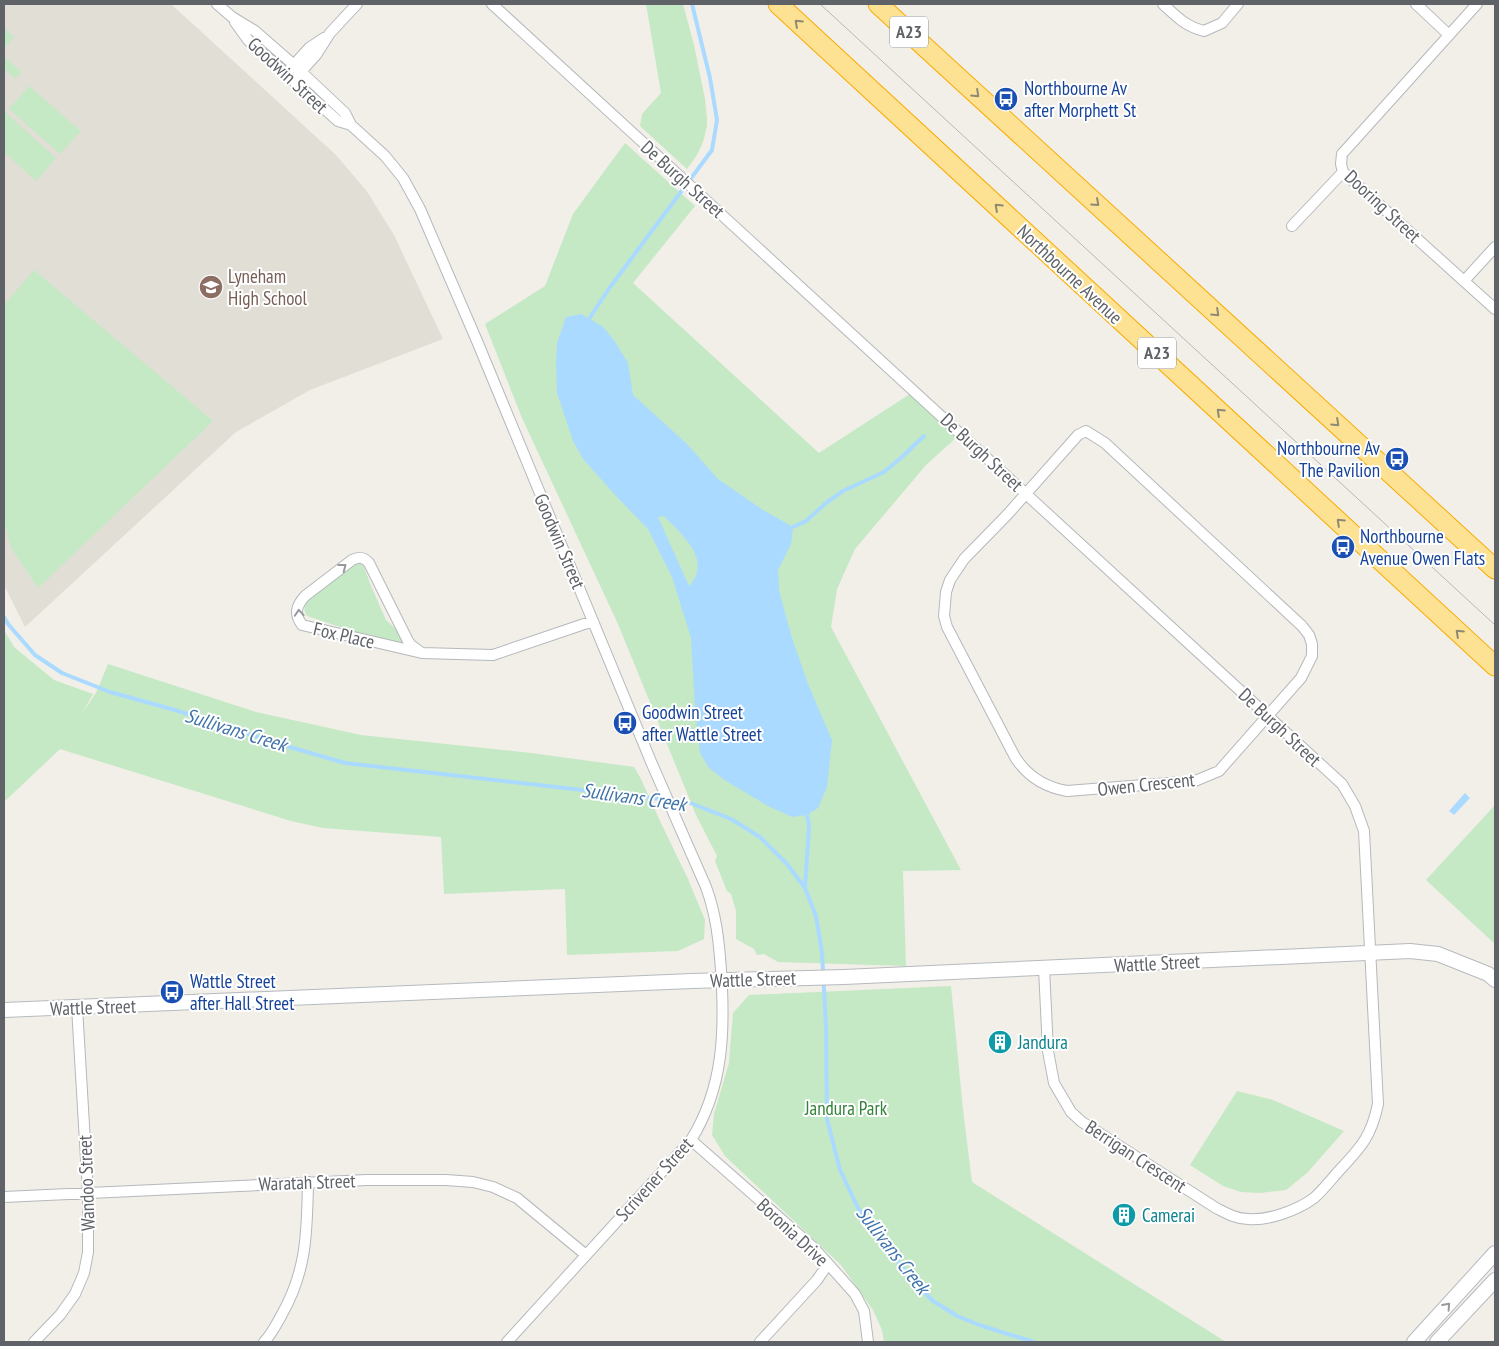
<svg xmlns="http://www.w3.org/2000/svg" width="1499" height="1346" viewBox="0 0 1499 1346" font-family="'PT Sans Narrow',sans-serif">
	<rect width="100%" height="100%" fill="#f1efe8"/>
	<!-- education -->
	<path fill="#e1ded6" d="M4,4H171L336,155L366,190L394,235L443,339L310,390L236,432L25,627L4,585Z"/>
	<!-- green -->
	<path fill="#c5e8c5" d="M646,4H683L694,45L705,99L707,118V126L703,142L697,155L687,169L640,126L642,114L661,93Z
		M4,28L14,37L4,49Z
		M4,56L21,72L15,79L4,68Z
		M29,86L81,131L60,154L9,109Z
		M5,112L56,158L36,181L4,152Z
		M625,143L695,206L633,283L819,453L910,394L957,437L926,465L855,549L837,589L831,627L961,870L903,871L906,966L778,962L764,954L757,955L754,949L736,939V911L731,894L727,891L715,861L717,856L696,815L618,624L522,418L485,324L545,286L573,214Z
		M34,270L213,421L38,588L11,548L4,520V305Z
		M352,562L359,563L364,567L371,586L386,620L397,630L401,639L407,646L385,642L307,616C303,610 304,606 308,601Z
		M4,630L14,647L54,680L93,694L81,715L96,693L108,664L256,712L361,735L531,753L634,767L641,779L660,821L688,879L705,920L704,939L678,951L567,955L565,889L444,894L441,837L323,828L291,821L60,749L4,802Z
		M1495,805V944L1426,880Z
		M951,986L963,1110L972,1182L1226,1342H884L882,1330L873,1310L841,1265L725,1156L712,1135L714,1114L729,1063L733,1013L749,995Z
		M1237,1091L1273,1100L1344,1131L1307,1173L1286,1190L1260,1193L1241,1192L1223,1186L1190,1165Z"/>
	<!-- water -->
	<path fill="#aadaff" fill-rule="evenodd" d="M581,314L602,326L614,340L628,363L633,395L687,444L718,479L763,510L793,527L791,544L778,570L779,590L791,635L808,684L832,740L827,787L818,808L807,815L792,817L768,806L726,781L709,768L700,753L695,708L691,638L672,577L648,529L615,495L584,460L573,441L557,393L556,362L557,343L566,317ZM664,516C682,535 713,560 689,586L658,517Z
		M1465,793L1470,798L1454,815L1449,811Z"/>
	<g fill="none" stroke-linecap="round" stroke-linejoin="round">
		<!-- stream -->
		<path stroke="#aadaff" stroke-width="4" d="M589,319L608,290L712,150L717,120L710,78L692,4
			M793,527L806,521L826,503L843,491L884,472L902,457L924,436
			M4,617L8,624L35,655L62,673L110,692L175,710L286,746L345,763L688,802L731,819L760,837L787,864L805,888L816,916L822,953L826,1026L827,1119L840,1170L858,1208L913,1281L933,1301L957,1316L982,1326L1034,1342
			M805,887L809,826L807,815"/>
		<!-- street casing -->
		<g stroke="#b5b8bc" stroke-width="12">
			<path id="street" d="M217,4L232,17L255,31L294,65L345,113L351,125L385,156L403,178L420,209L477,341L652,764L706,887C716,914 719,941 721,970C725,1030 724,1087 691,1140L507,1342
				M492,4L1342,784L1355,806L1364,831L1378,1104C1371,1138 1360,1148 1337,1173C1330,1181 1322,1191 1314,1198C1298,1210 1268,1221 1248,1219C1236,1219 1226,1213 1216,1208L1082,1122L1071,1112L1054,1083L1048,1051L1044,968
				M1163,4C1177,17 1185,26 1204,31L1222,23L1238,4
				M1416,4L1449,35
				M1477,4L1342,154L1341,164L1343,172L1495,309
				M235,22L248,40L338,121L351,125
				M290,69L309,48L324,38
				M298,75L316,55L330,33L357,4
				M1292,226L1343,172
				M1464,281L1495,247
				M1086,431L1105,443L1302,626L1309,635L1312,644V656L1301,678L1219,771L1195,781L1067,791C1044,787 1027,776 1015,757L947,627L944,616L946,592L950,580L964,559L1007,515L1078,435Z
				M422,653L411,645L408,641L369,563C363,556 358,557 352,560L305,596C296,606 294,614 302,625L422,653L493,655L593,621
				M691,1140L814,1248L855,1294L864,1311L868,1342
				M4,1197L367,1180H446L473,1182L493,1187L517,1198L586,1255
				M34,1342L60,1315L75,1294L84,1273L88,1252V1193L77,1007
				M264,1342C271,1335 276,1325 281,1316C307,1271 307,1232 308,1182
				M760,1342L817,1280L828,1264"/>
		</g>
		<!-- secondary casing -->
		<g stroke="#b6babf" stroke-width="16">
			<path id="secondary" d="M4,1010L692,981L844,977L1410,951L1438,954L1488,974L1495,980
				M1414,1342L1495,1253
				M1437,1342L1495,1280"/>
		</g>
		<!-- highway casing -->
		<g stroke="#f9ab00" stroke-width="21">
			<path id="highway" d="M778,4L1495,666
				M878,4L1495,569"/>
		</g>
		<!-- street -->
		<use href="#street" stroke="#fff" stroke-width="10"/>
		<!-- secondary -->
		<use href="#secondary" stroke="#fff" stroke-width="14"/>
		<!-- highway -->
		<use href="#highway" stroke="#fde293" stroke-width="19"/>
		<!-- tram -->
		<path stroke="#b6b7b8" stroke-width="1" d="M820,4L1495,625"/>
	</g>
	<!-- one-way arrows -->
	<defs><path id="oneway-chevron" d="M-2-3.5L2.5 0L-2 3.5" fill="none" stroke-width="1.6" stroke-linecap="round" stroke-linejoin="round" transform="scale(1.25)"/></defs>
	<g stroke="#8e8975">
		<use href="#oneway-chevron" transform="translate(798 23) rotate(-137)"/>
		<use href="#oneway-chevron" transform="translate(976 94) rotate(43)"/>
		<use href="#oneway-chevron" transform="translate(1096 203) rotate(42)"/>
		<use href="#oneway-chevron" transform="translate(998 207) rotate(-137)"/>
		<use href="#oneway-chevron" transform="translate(1216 313) rotate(43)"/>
		<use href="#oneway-chevron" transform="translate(1220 412) rotate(-137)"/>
		<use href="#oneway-chevron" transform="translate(1336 423) rotate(43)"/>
		<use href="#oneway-chevron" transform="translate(1340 522) rotate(-137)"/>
		<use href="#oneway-chevron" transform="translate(1459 633) rotate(-137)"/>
	</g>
	<g stroke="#979a9d">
		<use href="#oneway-chevron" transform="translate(343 567) rotate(-38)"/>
		<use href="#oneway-chevron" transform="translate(299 613) rotate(-94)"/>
		<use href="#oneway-chevron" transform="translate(1447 1306) rotate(-48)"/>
	</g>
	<!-- icons -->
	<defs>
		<g id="bus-disc" transform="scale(1.25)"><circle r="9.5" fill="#1a4fb4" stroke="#fff"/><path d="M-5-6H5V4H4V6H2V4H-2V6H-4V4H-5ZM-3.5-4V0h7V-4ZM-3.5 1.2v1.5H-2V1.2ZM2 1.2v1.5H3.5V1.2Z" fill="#fff"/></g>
		<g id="school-disc" transform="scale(1.25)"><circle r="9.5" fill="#8d6e63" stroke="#fff"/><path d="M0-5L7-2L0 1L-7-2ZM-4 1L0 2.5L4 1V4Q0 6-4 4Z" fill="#fff"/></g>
		<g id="building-disc" transform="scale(1.25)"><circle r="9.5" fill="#0f9aa8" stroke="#fff"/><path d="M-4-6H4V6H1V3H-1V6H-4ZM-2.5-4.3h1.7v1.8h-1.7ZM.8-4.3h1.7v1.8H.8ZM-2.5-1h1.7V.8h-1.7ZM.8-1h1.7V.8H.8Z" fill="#fff"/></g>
	</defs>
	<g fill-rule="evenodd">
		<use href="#bus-disc" x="1006" y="99"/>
		<use href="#school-disc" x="211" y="287"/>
		<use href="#bus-disc" x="1397" y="459"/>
		<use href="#bus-disc" x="1343" y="547"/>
		<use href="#bus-disc" x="625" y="723"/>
		<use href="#bus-disc" x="172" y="992"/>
		<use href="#building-disc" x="1000" y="1042"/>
		<use href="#building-disc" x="1124" y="1215"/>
	</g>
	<g text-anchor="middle" stroke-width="4" stroke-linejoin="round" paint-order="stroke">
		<!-- shield labels -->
		<g fill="#fff" stroke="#8f9295" stroke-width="1">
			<rect x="890" y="16.5" width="38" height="31" rx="4"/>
			<rect x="1138" y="337.5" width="38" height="31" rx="4"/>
		</g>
		<g font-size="18" font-weight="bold" fill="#5f6368">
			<text x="909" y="38">A23</text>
			<text x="1157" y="359">A23</text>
		</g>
		<!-- street labels -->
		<g font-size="19" fill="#5f6368" stroke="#fff">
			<text transform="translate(288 75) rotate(43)" y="7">Goodwin Street</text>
			<text transform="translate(683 179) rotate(42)" y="7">De Burgh Street</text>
			<text transform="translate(1383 206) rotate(43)" y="7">Dooring Street</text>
			<text transform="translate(1070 274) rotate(43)" y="7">Northbourne Avenue</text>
			<text transform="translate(982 452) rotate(43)" y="7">De Burgh Street</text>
			<text transform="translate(560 541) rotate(67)" y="7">Goodwin Street</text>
			<text transform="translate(344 635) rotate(13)" y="7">Fox Place</text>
			<text transform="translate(1280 727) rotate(43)" y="7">De Burgh Street</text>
			<text transform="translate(1146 784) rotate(-6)" y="7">Owen Crescent</text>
			<text transform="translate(1157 963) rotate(-3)" y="7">Wattle Street</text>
			<text transform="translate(753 979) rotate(-2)" y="7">Wattle Street</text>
			<text transform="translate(93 1007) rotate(-2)" y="7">Wattle Street</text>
			<text transform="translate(1136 1156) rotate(33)" y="7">Berrigan Crescent</text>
			<text transform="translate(654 1179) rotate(-48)" y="7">Scrivener Street</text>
			<text transform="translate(307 1182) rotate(-2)" y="7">Waratah Street</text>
			<text transform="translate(86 1183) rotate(-92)" y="7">Wandoo Street</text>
			<text transform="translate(793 1232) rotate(43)" y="7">Boronia Drive</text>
		</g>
		<!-- transit labels -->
		<g font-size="19" fill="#164399" stroke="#fff" text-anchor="start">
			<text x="1024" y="95">Northbourne Av<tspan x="1024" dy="22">after Morphett St</tspan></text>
			<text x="1380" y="455" text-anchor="end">Northbourne Av<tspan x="1380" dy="22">The Pavilion</tspan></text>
			<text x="1360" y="543">Northbourne<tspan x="1360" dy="22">Avenue Owen Flats</tspan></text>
			<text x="642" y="719">Goodwin Street<tspan x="642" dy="22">after Wattle Street</tspan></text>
			<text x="190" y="988">Wattle Street<tspan x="190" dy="22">after Hall Street</tspan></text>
		</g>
		<!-- education labels -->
		<g font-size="19" fill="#785e54" stroke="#fff" text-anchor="start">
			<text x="228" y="283">Lyneham<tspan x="228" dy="22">High School</tspan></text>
		</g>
		<!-- culture labels -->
		<g font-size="19" fill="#0d838f" stroke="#fff" text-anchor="start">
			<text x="1018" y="1049">Jandura</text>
			<text x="1142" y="1222">Camerai</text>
		</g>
		<!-- park labels -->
		<g font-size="19" fill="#348238" stroke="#fff">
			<text x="846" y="1115">Jandura Park</text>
		</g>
		<!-- water labels -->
		<g font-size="20" font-style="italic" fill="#4174aa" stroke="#fff">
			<text transform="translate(236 730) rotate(17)" y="7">Sullivans Creek</text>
			<text transform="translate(634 797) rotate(8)" y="7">Sullivans Creek</text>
			<text transform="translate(893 1250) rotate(52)" y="7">Sullivans Creek</text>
		</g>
	</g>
	<!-- border -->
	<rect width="1499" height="1346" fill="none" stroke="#5f6368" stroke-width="10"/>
</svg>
